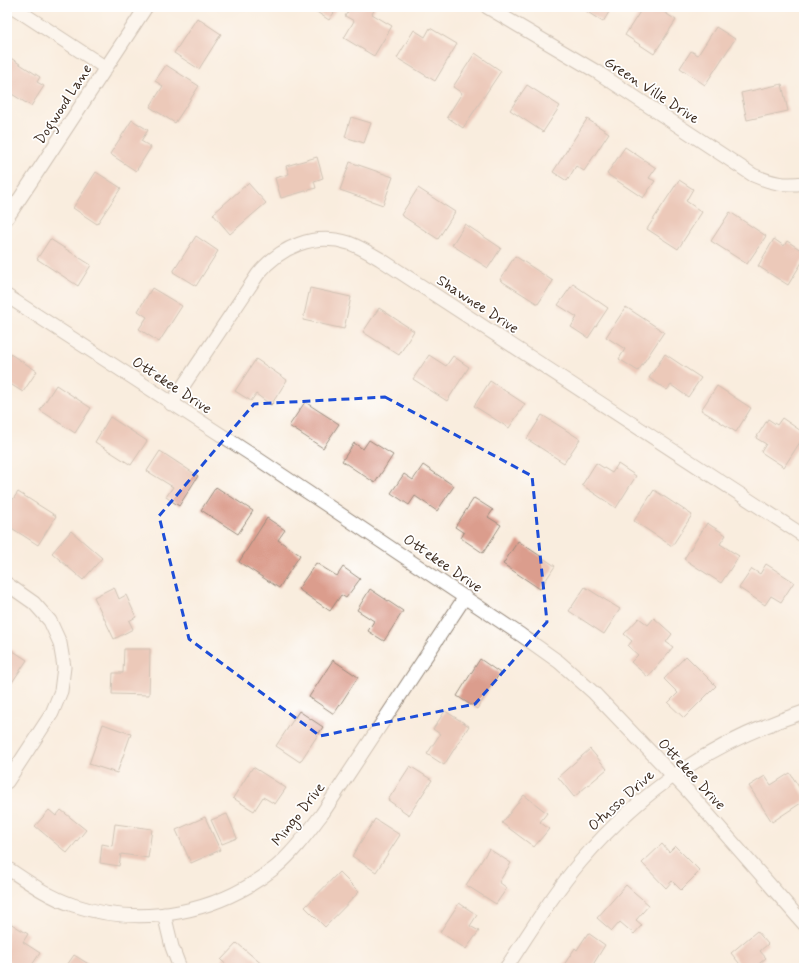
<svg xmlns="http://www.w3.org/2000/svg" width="811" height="975" viewBox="0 0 811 975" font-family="Mynerve,sans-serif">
	<rect width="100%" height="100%" fill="#fff"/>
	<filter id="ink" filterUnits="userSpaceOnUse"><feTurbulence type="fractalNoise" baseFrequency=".025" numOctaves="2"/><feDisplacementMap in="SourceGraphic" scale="8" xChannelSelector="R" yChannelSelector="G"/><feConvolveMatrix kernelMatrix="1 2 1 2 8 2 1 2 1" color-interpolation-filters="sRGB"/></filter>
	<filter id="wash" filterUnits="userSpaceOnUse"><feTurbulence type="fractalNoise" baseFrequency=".012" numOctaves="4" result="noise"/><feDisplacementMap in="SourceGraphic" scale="16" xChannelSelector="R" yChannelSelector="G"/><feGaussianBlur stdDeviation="0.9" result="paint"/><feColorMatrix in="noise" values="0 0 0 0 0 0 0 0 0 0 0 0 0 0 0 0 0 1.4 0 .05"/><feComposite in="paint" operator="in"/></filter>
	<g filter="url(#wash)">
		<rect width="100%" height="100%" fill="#f9edde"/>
		<g id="blocks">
			<!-- building -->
			<path fill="#db9d8d" d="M309,7H338L329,20Z
				M351,7H376L372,14L392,26L374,56L344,38L354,21L345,16Z
				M589,7H612L603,22L586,11Z
				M643,7H656L676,20L654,54L625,35Z
				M197,18L221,34L199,69L174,53Z
				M716,27L735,39L705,85L680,68L691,51L698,55Z
				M430,28L457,44L435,81L397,58L414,30L425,37Z
				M475,53L501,71L463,128L447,117L462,93L453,87Z
				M9,57L40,77L37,82L44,86L31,106L7,91V59Z
				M166,65L199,86L175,123L150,107L163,86L155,81Z
				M782,84L788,111L747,120L741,93Z
				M527,85L560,106L543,132L510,110Z
				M351,117L371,123L364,143L345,137Z
				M587,119L609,133L584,171L576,166L567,181L553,172Z
				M132,120L148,130L141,141L151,147L136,171L110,154Z
				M625,147L656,168L649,178L655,181L643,198L607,174Z
				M317,157L323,178L314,181L316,188L281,198L275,178L289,174L286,166Z
				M350,162L393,177L383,205L340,190Z
				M96,172L121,188L97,224L73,208Z
				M679,180L693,189L686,201L702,212L678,249L647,229Z
				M248,183L266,203L230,234L213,214Z
				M418,188L455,212L438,239L401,215Z
				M730,212L766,236L747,264L711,241Z
				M465,224L501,248L488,268L452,245Z
				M196,236L218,251L196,286L173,272Z
				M50,239L91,265L78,286L37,259Z
				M774,239L784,246L787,241L804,252V259L788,285L758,266Z
				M515,256L553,281L538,304L500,280Z
				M573,284L608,308L588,338L571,327L577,317L558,305Z
				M152,288L182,306L159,342L139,329L147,317L138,311Z
				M310,288L351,297L344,329L303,320Z
				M626,307L664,332L638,371L619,359L625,349L606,337Z
				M379,308L414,331L399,355L363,332Z
				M7,352L37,371L23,392L7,382Z
				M665,354L701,378L688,397L671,385L667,390L649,378Z
				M429,355L446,366L453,356L469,367L447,401L413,379Z
				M256,359L287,380L271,405L256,394L251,401L235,391Z
				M490,381L525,404L509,428L474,406Z
				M56,385L91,408L75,433L40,410Z
				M717,386L751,408L736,432L701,410Z
				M305,402L339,424L323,448L289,426Z
				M542,415L580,439L564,463L527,439Z
				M110,417L147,441L131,465L95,442Z
				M782,418L804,433V436L784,467L761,452L766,444L756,438L768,419L777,425Z
				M369,440L393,455L375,483L342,461L354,443L363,449Z
				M160,451L198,476L179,506L166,497L173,487L147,471Z
				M596,463L612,473L618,464L636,476L616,508L582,485Z
				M423,465L454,486L437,511L415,496L409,505L391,493L404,474L413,480Z
				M216,487L253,511L238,534L201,510Z
				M654,490L692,515L672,546L634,521Z
				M18,492L56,516L38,545L7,525V508Z
				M474,498L493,510L488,517L501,525L483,553L461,538L464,533L455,527Z
				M267,518L285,530L278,540L300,555L279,588L239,562Z
				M707,523L726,535L720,544L739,556L721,583L684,559Z
				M71,531L102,558L83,580L52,553Z
				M518,541L555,566L540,589L503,564Z
				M316,563L337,576L343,567L360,579L346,598L341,595L330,611L298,589Z
				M766,564L794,582L781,602L771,596L765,605L739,588L752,569L760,574Z
				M114,587L119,599L126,595L136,617L129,621L133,629L114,639L94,597Z
				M585,587L620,609L604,634L569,611Z
				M370,589L403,611L384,641L368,631L374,621L357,610Z
				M639,618L648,625L654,618L672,634L666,642L673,647L648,677L631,662L638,655L628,646L632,641L624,634Z
				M7,647L27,660L7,690Z
				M124,649H150L149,695L112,694L113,673H123Z
				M686,656L716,686L684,718L668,703L678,693L664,679Z
				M480,659L500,673L477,709L457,696Z
				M333,660L358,677L334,714L309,697Z
				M299,711L323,727L300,762L276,746Z
				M445,711L469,726L444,765L427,754L440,734L433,729Z
				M103,724L131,734L117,773L89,764Z
				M590,749L607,769L574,797L558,777Z
				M410,766L432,780L409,815L388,800Z
				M253,767L286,788L275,804L263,797L254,811L233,798Z
				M790,773L804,795V801L772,822L749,786L765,776L771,785Z
				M524,795L547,813L540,822L549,829L534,847L502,823Z
				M49,810L56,816L61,810L86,830L67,853L35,826Z
				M227,814L237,838L222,844L211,820Z
				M205,817L220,850L191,863L176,830Z
				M375,819L400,835L376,872L352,856Z
				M115,824L152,829L148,858L121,854L119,866L100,863L102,844L112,846Z
				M662,844L669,852L675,846L700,871L681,890L672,881L666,888L642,863Z
				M489,849L511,863L499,882L507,888L496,904L466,885Z
				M339,872L359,892L325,927L305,907Z
				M626,885L649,905L636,920L642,925L634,934L620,922L612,931L597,918Z
				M459,903L477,915L470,926L479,931L466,949L440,932Z
				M10,923L28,934L23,942L40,953L30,968H19L7,960V928Z
				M757,931L768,944L760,951L766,958L754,968H743L731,953Z
				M588,933L605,945L591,968H562L575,948L577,950Z
				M237,943L264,966L266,968H230L221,960Z
				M74,955L95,968H65Z"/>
		</g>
	</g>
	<g filter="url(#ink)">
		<use href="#blocks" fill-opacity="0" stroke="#9a8c7e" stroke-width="1"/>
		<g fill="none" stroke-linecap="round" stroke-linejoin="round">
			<!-- minor casing -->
			<g stroke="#9a8c7e" stroke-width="15">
				<path id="minor" d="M13,7L106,68
					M487,7L597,72L753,175C771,183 785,186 804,183
					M7,218L146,7
					M7,296L252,455L521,635L559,662L594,693L686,789L804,924
					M171,404L258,274C280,247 314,232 349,243C360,247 370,253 380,259L804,536
					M7,584L34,603L50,621L60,643L64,667L61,691L52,713L7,782
					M7,868C28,882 49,897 73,905C143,928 219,913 276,867C294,852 308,832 322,814L465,597
					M164,914L172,947L180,968
					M506,968C530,932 553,894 581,861C644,788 712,742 804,712"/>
			</g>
			<!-- minor -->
			<use href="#minor" stroke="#fff" stroke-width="13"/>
		</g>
	</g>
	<!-- marked area -->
	<path d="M0 0H811V975H0ZM385,397L532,476L547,622L475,704L320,736L189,639L159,516L254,404Z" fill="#f9edde" fill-opacity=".55" fill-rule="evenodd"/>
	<path fill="none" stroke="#1d4ed8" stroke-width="3" stroke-dasharray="8 5" stroke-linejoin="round" d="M385,397L532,476L547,622L475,704L320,736L189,639L159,516L254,404Z"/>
	<g text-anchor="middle" stroke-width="3.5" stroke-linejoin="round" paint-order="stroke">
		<!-- street labels -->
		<g font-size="15" fill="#3b2a1e" stroke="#fff">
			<text transform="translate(652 90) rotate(33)" y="5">Green Ville Drive</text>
			<text transform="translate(63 104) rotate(-57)" y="5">Dogwood Lane</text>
			<text transform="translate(478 304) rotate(33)" y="5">Shawnee Drive</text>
			<text transform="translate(172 385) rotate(33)" y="5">Ottekee Drive</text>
			<text transform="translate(443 563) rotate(34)" y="5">Ottekee Drive</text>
			<text transform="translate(692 774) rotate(47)" y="5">Ottekee Drive</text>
			<text transform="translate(621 800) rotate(-42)" y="5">Otusso Drive</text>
			<text transform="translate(298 814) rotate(-52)" y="5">Mingo Drive</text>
		</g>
	</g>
	<!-- margin -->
	<rect width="811" height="975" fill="none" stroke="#fff" stroke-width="24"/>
</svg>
